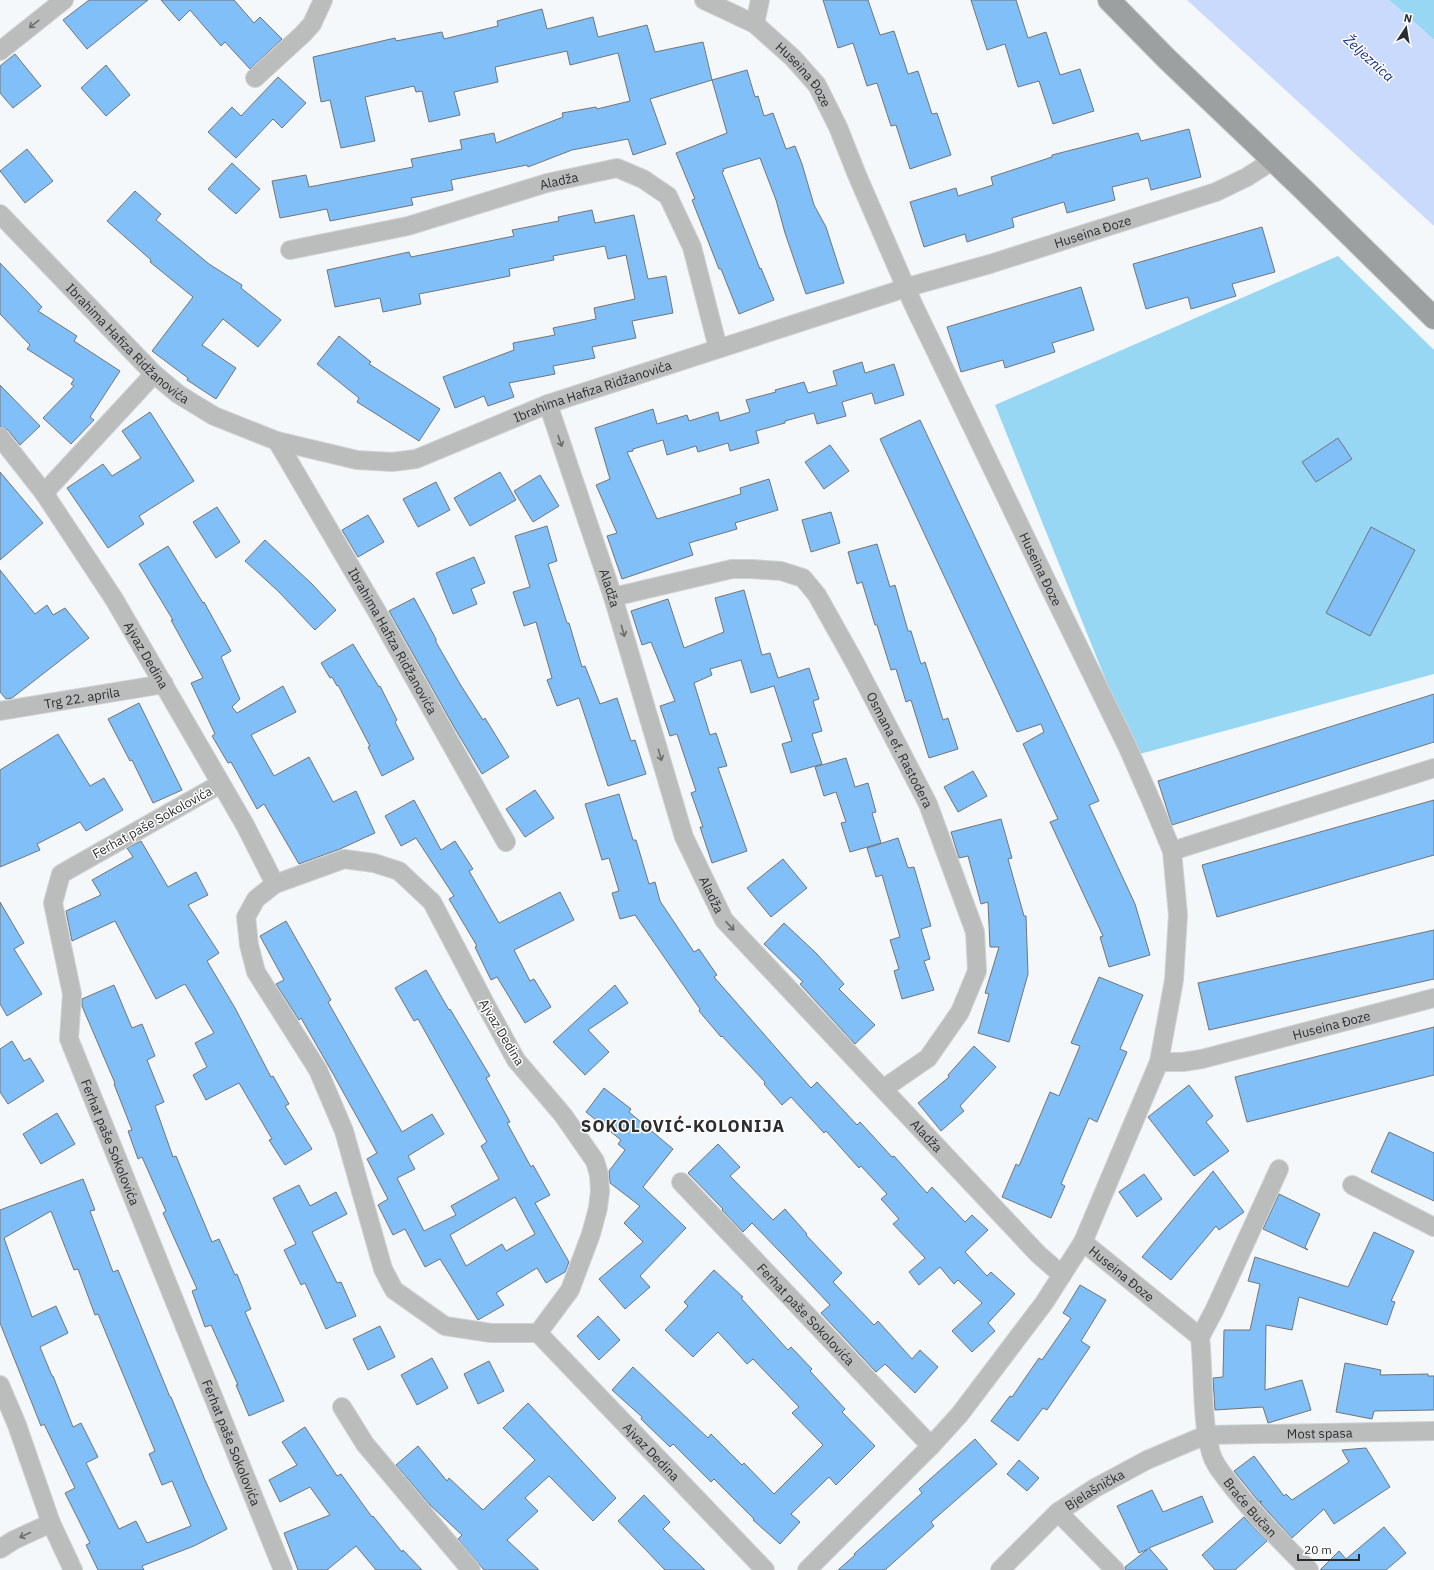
<svg xmlns="http://www.w3.org/2000/svg" width="1434" height="1570" viewBox="0 0 1434 1570" font-family="'IBM Plex Sans',sans-serif">
	<rect width="100%" height="100%" fill="#f4f8fa"/>
	<!-- green -->
	<path fill="#97d7f4" d="M1389,0H1434V40Z
		M1338,256L1434,350V674L1136,755L995,405Z"/>
	<!-- water -->
	<path fill="#cadafd" d="M1187,0H1389L1434,40V226Z"/>
	<!-- building -->
	<path fill="#81bff8" stroke="#727577" fill-rule="evenodd" d="M89,0H148L87,49L63,20Z
		M161,0H234L254,23L260,17L282,39L250,69L225,42L221,46L190,10L179,21Z
		M823,0H868L880,35L894,31L908,74L918,71L932,114L937,113L951,155L910,169L896,125L891,126L877,83L867,86L853,43L838,48Z
		M971,0H1016L1028,38L1046,32L1060,75L1080,69L1094,111L1053,124L1039,81L1018,87L1005,44L987,50Z
		M542,9L547,29L593,17L598,37L647,25L655,52L703,42L712,80L747,70L755,97L758,96L764,116L773,113L786,149L795,146L802,164L814,205L826,227L844,283L806,294L785,233L776,200L760,158L723,169L724,171L722,172L760,269L761,268L774,300L739,314L721,269H719L692,200L695,199L676,153L727,133L712,80L650,99L666,144L633,155L628,139L572,150L528,167L527,165L451,180L453,190L411,198L413,205L330,221L327,209L280,218L272,181L306,175L309,187L413,167L411,159L462,149L460,140L494,133L496,143L563,117L562,113L596,107L597,109L630,101L618,53L570,65L567,51L495,67L498,82L454,92L460,115L429,122L422,91L416,92L414,86L365,97L375,141L341,148L330,100L321,102L313,57L395,38L396,41L442,32L444,39L498,26L497,21Z
		M15,54L41,86L13,108L0,93V66Z
		M106,65L130,95L106,116L81,88Z
		M278,77L306,103L282,128L273,119L236,158L208,132L232,107L241,116Z
		M1189,129L1201,177L1151,190L1148,178L1112,187L1115,200L1067,213L1064,202L1012,218L1014,227L967,242L965,234L924,247L910,202L956,188L958,196L993,185L991,177L1052,157V155L1138,133L1141,141Z
		M27,149L53,181L25,203L0,171Z
		M232,163L260,189L236,214L208,189Z
		M135,191L161,214L156,220L209,264L242,285L241,288L281,320L258,347L223,319L202,345L236,368L216,399L187,380L188,378L152,351L193,297L150,262L151,260L107,221Z
		M592,210L595,223L634,215L648,279L666,276L673,313L632,321L636,338L592,347L595,358L553,366L555,374L509,383L514,397L488,406L484,396L455,408L443,377L514,350L513,343L555,335L553,328L596,319L594,308L635,299L626,255L608,259L605,246L553,256L554,260L509,269L510,276L419,294L421,304L383,312L380,298L335,307L327,270L409,252L411,257L514,236L512,230L559,221L558,217Z
		M1262,227L1275,272L1232,284L1236,296L1191,309L1188,297L1146,309L1133,264Z
		M0,263L42,307L38,311L77,336L74,341L120,371L90,417L94,420L71,444L43,418L74,386L71,384L74,379L27,349L30,345L0,314Z
		M1081,287L1094,330L1052,343L1055,352L1005,368L1003,360L961,372L947,327Z
		M339,336L371,362L369,364L440,409L419,441L357,402L359,398L317,364Z
		M862,362L865,373L894,364L904,395L875,404L872,393L842,402L846,416L817,424L814,413L785,421V423L756,431L759,443L730,451L728,443L698,452L696,446L667,455L663,440L633,449V451L627,452L657,519L741,494L740,488L769,479L778,510L735,523L737,529L689,543L693,555L622,579L607,536L617,533L596,485L610,479L595,428L653,409L657,424L687,415L689,421L718,412L720,421L750,412L746,400L776,392L775,390L804,382L808,393L837,385L833,371Z
		M0,385L40,426L20,445L8,430L0,427Z
		M150,412L194,481L139,516L144,524L108,548L67,488L103,464L112,476L141,458L122,431Z
		M920,420L1099,801L1089,805L1135,904L1150,955L1109,967L1100,937L1103,936L1050,822L1058,819L1023,744L1044,732L1041,724L1017,732L880,439Z
		M1338,438L1352,459L1316,482L1302,462Z
		M830,445L849,471L824,489L805,462Z
		M0,472L43,523L0,560Z
		M500,472L516,500L470,526L454,498Z
		M540,475L559,506L533,522L514,491Z
		M436,482L450,510L418,527L403,499Z
		M217,507L240,542L216,558L193,522Z
		M831,512L840,543L811,552L802,520Z
		M368,515L384,542L358,557L342,530Z
		M547,526L557,561L548,564L567,623H569L582,667L585,666L600,704L617,698L631,741L635,740L646,774L608,786L579,698L557,706L547,680L552,678L536,622L524,626L513,592L530,587L515,536Z
		M1371,527L1415,550L1370,636L1326,613Z
		M265,540L312,584L336,610L315,630L278,591L245,561Z
		M877,544L890,587L895,585L908,631H911L921,664L925,662L943,720L948,718L958,749L929,758L911,700L906,702L896,669L891,670L877,625H875L862,582L857,584L848,552Z
		M168,546L203,603L204,602L231,651L221,657L240,699L232,707L237,713L283,686L296,712L251,735L274,776L309,757L333,802L356,791L375,833L340,849L299,864L264,804L257,809L231,762L228,763L212,736L215,734L191,683L203,678L171,620H173L139,564Z
		M474,557L485,583L471,589L477,604L453,614L436,573Z
		M0,570L35,614L47,605L53,615L65,608L89,638L12,698L6,699L0,692Z
		M744,590L762,655L770,653L778,678L809,668L819,699L813,701L822,731L812,734L822,764L791,773L782,744L792,741L774,686L751,693L741,660L710,669L712,675L694,683L710,735L716,733L727,766L718,768L747,851L712,863L700,827H703L691,793L696,791L677,734L670,736L660,706L675,701L651,642L642,645L631,611L668,599L684,648L724,632L715,598Z
		M414,598L436,639V642L460,684L483,720L485,718L509,757L482,774L454,727L389,611Z
		M353,644L379,687L380,686L397,720L395,722L414,759L382,776L368,747L370,746L338,685L337,686L332,677L330,678L321,663Z
		M1434,694V742L1172,825L1158,781Z
		M139,703L182,790L153,803L132,760L130,761L108,719Z
		M58,734L90,786L104,778L123,810L86,831L80,822L37,844L40,850L0,867V770Z
		M846,758L855,787L868,783L876,812L872,813L881,843L850,852L841,823L846,822L836,792L824,796L815,767Z
		M973,771L987,796L958,812L944,787Z
		M535,790L554,818L525,837L506,809Z
		M619,794L633,840H636L649,884L655,882L660,901L694,952L699,949L717,975L714,977L811,1088L817,1082L857,1125L860,1122L892,1157L894,1156L927,1193L932,1187L965,1222L972,1215L988,1230L965,1252L987,1276L991,1272L1015,1294L988,1323L995,1331L972,1352L952,1331L982,1303L958,1280L954,1284L940,1267L919,1285L909,1272L925,1258L893,1224L899,1219L881,1199L887,1194L861,1166L859,1168L826,1131L824,1133L791,1097L782,1105L764,1084L765,1082L722,1036L721,1037L699,1011L700,1009L635,915L620,919L612,893L619,891L609,858L602,860L585,804Z
		M414,800L441,850L455,841L473,869L469,871L499,923L560,892L574,920L514,950L530,981L534,979L551,1007L525,1023L497,977L491,980L475,947L477,946L449,899L454,896L416,838L401,846L385,816Z
		M1434,800V855L1217,917L1202,865Z
		M1001,819L1012,858L1008,859L1024,916H1026L1028,974L1009,1042L978,1033L989,994L985,993L999,947H990L988,902L981,904L968,856L959,858L951,832Z
		M898,838L908,868L914,867L931,926L921,929L930,959L924,961L934,990L902,999L894,971L899,969L890,940L900,937L882,875L876,877L867,848Z
		M141,841L168,887L196,872L208,895L188,905L219,953L207,961L235,1008L271,1077L273,1076L289,1104L285,1106L312,1149L285,1165L269,1140L272,1139L239,1083L206,1100L193,1075L207,1067L195,1043L214,1033L185,984L156,999L115,921L72,941L66,911L101,895L92,880L133,857L127,848Z
		M783,859L807,888L771,917L747,888Z
		M0,902L24,943L14,949L42,994L7,1016L0,1004Z
		M286,921L331,1000L328,1002L402,1132L432,1114L444,1134L408,1156L415,1169L397,1178L424,1231L456,1215L451,1206L499,1179L481,1146L487,1142L418,1019L414,1021L395,988L426,970L449,1010L450,1009L490,1076L486,1078L510,1122L507,1123L531,1167L533,1165L550,1195L535,1203L569,1262L565,1272L546,1283L537,1268L496,1293L504,1305L478,1320L440,1259L425,1267L405,1229L393,1235L378,1205L388,1199L367,1159L377,1153L332,1072L301,1018L299,1020L276,984L284,980L260,936ZM515,1197L535,1234L506,1251L502,1244L466,1266L450,1235Z
		M784,923L816,953L844,984L839,989L875,1025L855,1044L800,984L803,982L764,944Z
		M1434,930V979L1209,1030L1198,983Z
		M1099,977L1143,995L1120,1049L1127,1052L1097,1122L1089,1118L1061,1184L1065,1186L1051,1218L1002,1197L1016,1164L1019,1166L1050,1092L1059,1096L1080,1046L1071,1043Z
		M114,985L132,1028L142,1024L155,1056L147,1060L164,1102L155,1106L173,1157L176,1156L212,1242L219,1239L235,1275L237,1274L251,1309L245,1312L284,1401L249,1416L236,1385H238L211,1325L205,1327L192,1291L197,1289L163,1213L166,1211L142,1157L138,1159L128,1131L132,1130L114,1084L115,1083L82,1006V999Z
		M615,985L628,1003L588,1030L609,1052L585,1075L553,1042Z
		M1434,1027V1075L1247,1122L1235,1077Z
		M12,1041L24,1061L30,1058L44,1081L8,1104L0,1092V1049Z
		M974,1046L996,1067L960,1106L964,1111L941,1131L918,1103L949,1077L948,1075Z
		M1189,1085L1213,1116L1206,1122L1229,1151L1194,1176L1148,1117Z
		M604,1088L631,1109L629,1112L673,1149L643,1187L686,1228L640,1276L650,1287L625,1309L599,1279L643,1242L624,1223L640,1206L610,1183L609,1171L625,1150L618,1144L621,1140L586,1112Z
		M57,1113L75,1144L41,1164L23,1134Z
		M1389,1132L1434,1153V1201L1371,1172Z
		M718,1144L740,1167L730,1176L773,1220L785,1209L807,1234L806,1235L842,1273L833,1282L874,1325L878,1321L912,1359L920,1350L938,1367L915,1393L885,1364L876,1372L821,1313L830,1305L784,1256L752,1223L743,1232L722,1210L723,1209L688,1173Z
		M1213,1171L1244,1212L1219,1230L1216,1226L1171,1280L1142,1257Z
		M1144,1174L1162,1199L1137,1217L1119,1192Z
		M83,1179L95,1210L90,1211L113,1272L118,1270L170,1397H171L205,1480L227,1529L194,1546L142,1566L144,1570H98L86,1545L90,1543L65,1493L75,1488L44,1424L41,1426L0,1323V1210ZM51,1211L74,1270L78,1269L95,1315L98,1314L155,1451L149,1454L162,1485L172,1481L191,1526L147,1543L136,1521L119,1529L86,1463L98,1457L81,1423L73,1427L53,1376H52L40,1347L68,1333L56,1306L32,1317L4,1238Z
		M299,1185L310,1206L336,1192L347,1214L312,1232L337,1283L341,1282L356,1316L326,1329L305,1283L301,1285L284,1250L296,1244L273,1198Z
		M1279,1194L1320,1214L1305,1247L1308,1250L1263,1229Z
		M1374,1232L1414,1251L1391,1301L1395,1302L1387,1325L1299,1297L1292,1330L1266,1325L1265,1390L1302,1380L1311,1410L1268,1423L1263,1407L1215,1410L1213,1378L1223,1377L1224,1330H1250L1260,1284L1248,1281L1255,1257L1348,1287Z
		M714,1270L743,1297L741,1298L788,1350L791,1347L812,1369L810,1371L845,1409L842,1412L875,1446L836,1485L829,1477L791,1514L800,1522L780,1544L753,1520L754,1519L714,1479L711,1482L673,1444L670,1447L641,1419L642,1417L612,1390L633,1367L708,1438L711,1434L742,1465L744,1463L774,1494L823,1445L792,1413L799,1407L753,1359L747,1364L718,1332L693,1357L665,1330L688,1306L684,1302Z
		M1080,1285L1106,1300L1081,1341L1090,1347L1047,1410L1043,1408L1018,1441L991,1421L1010,1396L1012,1397L1039,1358L1042,1360L1071,1318L1063,1313Z
		M598,1316L620,1340L599,1360L577,1336Z
		M380,1326L395,1357L368,1370L353,1339Z
		M432,1358L448,1388L417,1405L401,1375Z
		M489,1361L504,1391L478,1404L464,1374Z
		M1345,1363L1381,1370L1380,1375L1428,1374V1376H1434V1410L1374,1411L1372,1419L1336,1412Z
		M528,1403L616,1498L593,1521L549,1476L525,1498L538,1511L507,1540L539,1570H484L458,1539L462,1535L430,1505L396,1465L418,1446L447,1481L449,1478L483,1510L535,1460L503,1428Z
		M305,1427L337,1476L341,1474L372,1517L373,1516L402,1552L403,1550L422,1570H376L356,1546L327,1570H298L284,1533L330,1515L310,1487L280,1502L269,1480L297,1465L282,1442Z
		M975,1439L997,1464L931,1522L934,1526L885,1570H838L855,1555L854,1554L922,1493L919,1489Z
		M1366,1448L1390,1487L1334,1524L1324,1509L1292,1538L1260,1503L1262,1501L1259,1502L1255,1497L1234,1471L1254,1456L1284,1496L1286,1494L1292,1500L1349,1462L1342,1450Z
		M1019,1460L1039,1478L1027,1491L1007,1474Z
		M1152,1490L1163,1512L1202,1496L1213,1522L1149,1548L1168,1570H1125V1567L1148,1549L1139,1553L1117,1506Z
		M644,1495L670,1522L663,1529L705,1570H665L618,1521Z
		M1244,1517L1267,1541L1235,1570H1215L1202,1555Z
		M1384,1527L1406,1553L1386,1570H1320L1339,1551L1346,1559Z"/>
	<g fill="none" stroke-linecap="round" stroke-linejoin="round">
		<!-- street casing -->
		<g stroke="#d0d3d5" stroke-width="20">
			<g id="street">
				<path id="s1" d="M704,0L755,24L793,58L817,85L838,127L857,175L913,304L1049,586L1128,748L1153,805L1172,851L1178,915L1174,980L1159,1062L1083,1242L1044,1303L960,1414L931,1446L807,1570"/>
				<path d="M755,24L760,0"/>
				<path d="M0,51L64,0"/>
				<path d="M255,78L303,34L312,24L323,0"/>
				<path id="s2" d="M0,214L154,374L178,394L214,416L277,441L357,460L392,462L416,459L548,404L915,285L990,264L1216,192L1247,177L1272,161"/>
				<path id="s3" d="M290,250L408,226L547,183L617,168L643,179L668,196L692,247L718,348"/>
				<path id="s4" d="M548,404L613,597L684,837L724,920L1038,1254L1062,1275"/>
				<path id="s5" d="M0,437L44,493L114,599L245,825L275,884"/>
				<path id="s6" d="M277,441L376,610L506,842"/>
				<path d="M44,493L154,374"/>
				<path id="s7" d="M613,597L732,569H751L781,571L803,578L817,595L855,663L928,804L975,932L977,971L960,1012L928,1058L883,1089"/>
				<path id="s8" d="M0,711L164,684"/>
				<path id="s9" d="M220,784L61,874L53,903L72,994L69,1039L283,1570"/>
				<path d="M1172,851L1434,768"/>
				<path id="s10" d="M1159,1062H1183L1202,1059L1434,998"/>
				<path id="s11" d="M681,1182L931,1446"/>
				<path d="M1352,1185L1434,1227"/>
				<path id="s12" d="M1083,1242L1200,1337C1204,1374 1201,1419 1211,1453C1214,1464 1221,1472 1228,1481C1252,1513 1281,1541 1309,1570"/>
				<path id="s13" d="M538,1333L570,1290L591,1234L598,1208L600,1191L599,1175L595,1161L563,1115L516,1060L487,1007L432,902L399,871L374,863L344,859L275,884L256,899L246,917L249,945L256,972L318,1070L344,1131L383,1269L394,1290L445,1326L491,1333H538L765,1570"/>
				<path d="M1200,1337L1214,1311L1279,1169"/>
				<path d="M0,1385L17,1425L51,1523L73,1570"/>
				<path d="M342,1407L365,1444L471,1570"/>
				<path d="M1058,1512L1115,1570"/>
				<path d="M0,1549L14,1540L51,1523"/>
				<path id="s14" d="M1000,1570L1058,1512L1095,1488L1147,1460L1206,1435L1434,1431"/>
			</g>
		</g>
		<!-- secondary casing -->
		<g stroke="#d0d3d5" stroke-width="24">
			<path id="secondary" d="M1109,0L1167,59L1304,190L1434,318"/>
		</g>
		<!-- street -->
		<use href="#street" stroke="#bbbdbd" stroke-width="18"/>
		<!-- secondary -->
		<use href="#secondary" stroke="#9da0a0" stroke-width="22"/>
	</g>
	<!-- one-way arrows -->
	<defs><path id="oneway-shaft" d="M-6 0H5M1.5-3L5.5 0L1.5 3" fill="none" stroke-width="1.6" stroke-linecap="round" stroke-linejoin="round"/></defs>
	<g stroke="#6c6e6e">
		<use href="#oneway-shaft" transform="translate(34 24) rotate(142)"/>
		<use href="#oneway-shaft" transform="translate(560 441) rotate(71)"/>
		<use href="#oneway-shaft" transform="translate(623 631) rotate(74)"/>
		<use href="#oneway-shaft" transform="translate(660 755) rotate(74)"/>
		<use href="#oneway-shaft" transform="translate(730 926) rotate(47)"/>
		<use href="#oneway-shaft" transform="translate(25 1535) rotate(155)"/>
	</g>
	<g text-anchor="middle" stroke-width="3" stroke-linejoin="round" paint-order="stroke">
		<!-- street labels -->
		<g font-size="13" fill="#2c2d2e" stroke="#fff">
			<text dy="5" stroke="none"><textPath href="#s1" startOffset="127">Huseina Đoze</textPath></text>
			<text dy="5" stroke="none"><textPath href="#s3" startOffset="278">Aladža</textPath></text>
			<text dy="5" stroke="none"><textPath href="#s2" startOffset="1219">Huseina Đoze</textPath></text>
			<text dy="5" stroke="none"><textPath href="#s2" startOffset="182">Ibrahima Hafiza Ridžanovića</textPath></text>
			<text dy="5" stroke="none"><textPath href="#s2" startOffset="694">Ibrahima Hafiza Ridžanovića</textPath></text>
			<text dy="5" stroke="none"><textPath href="#s1" startOffset="677">Huseina Đoze</textPath></text>
			<text dy="5" stroke="none"><textPath href="#s4" startOffset="194">Aladža</textPath></text>
			<text dy="5" stroke="none"><textPath href="#s6" startOffset="231">Ibrahima Hafiza Ridžanovića</textPath></text>
			<text dy="5" stroke="none"><textPath href="#s5" startOffset="263">Ajvaz Dedina</textPath></text>
			<text dy="5" stroke="none"><textPath href="#s8" startOffset="83">Trg 22. aprila</textPath></text>
			<text dy="5" stroke="none"><textPath href="#s7" startOffset="392">Osmana ef. Rastodera</textPath></text>
			<text transform="translate(152 822) rotate(-29)" y="5">Ferhat paše Sokolovića</text>
			<text dy="5" stroke="none"><textPath href="#s4" startOffset="518">Aladža</textPath></text>
			<text dy="5" stroke="none"><textPath href="#s10" startOffset="177">Huseina Đoze</textPath></text>
			<text transform="translate(502 1032) rotate(59)" y="5">Ajvaz Dedina</text>
			<text dy="5" stroke="none"><textPath href="#s4" startOffset="842">Aladža</textPath></text>
			<text dy="5" stroke="none"><textPath href="#s9" startOffset="462">Ferhat paše Sokolovića</textPath></text>
			<text dy="5" stroke="none"><textPath href="#s12" startOffset="50">Huseina Đoze</textPath></text>
			<text dy="5" stroke="none"><textPath href="#s11" startOffset="182">Ferhat paše Sokolovića</textPath></text>
			<text dy="5" stroke="none"><textPath href="#s14" startOffset="363">Most spasa</textPath></text>
			<text dy="5" stroke="none"><textPath href="#s9" startOffset="786">Ferhat paše Sokolovića</textPath></text>
			<text dy="5" stroke="none"><textPath href="#s13" startOffset="1441">Ajvaz Dedina</textPath></text>
			<text dy="5" stroke="none"><textPath href="#s14" startOffset="125">Bjelašnička</textPath></text>
			<text dy="5" stroke="none"><textPath href="#s12" startOffset="335">Braće Bučan</textPath></text>
		</g>
		<!-- water labels -->
		<g font-size="14" font-style="italic" fill="#152e8d" stroke="#fff">
			<text transform="translate(1369 58) rotate(42)" y="5">Željeznica</text>
		</g>
		<!-- district labels -->
		<g font-size="17" font-weight="bold" letter-spacing="1" fill="#2c2d2e" stroke="#fff">
			<text x="683" y="1132">SOKOLOVIĆ-KOLONIJA</text>
		</g>
	</g>
	<!-- north arrow -->
	<g transform="translate(1406 28) rotate(12)" stroke="#ffffff" stroke-width="3" paint-order="stroke">
	<path d="M0-3L7 15L0 10L-7 15Z" fill="#2c2d2e"/>
	<text y="-6" font-size="11" font-weight="bold" text-anchor="middle" fill="#2c2d2e">N</text>
	</g>
	<!-- scale -->
	<path d="M1298 1554v6h61v-6" fill="none" stroke="#2c2d2e" stroke-width="2"/>
	<text x="1304" y="1554" font-size="12" fill="#2c2d2e" stroke="#ffffff" stroke-width="3" paint-order="stroke">20 m</text>
</svg>
